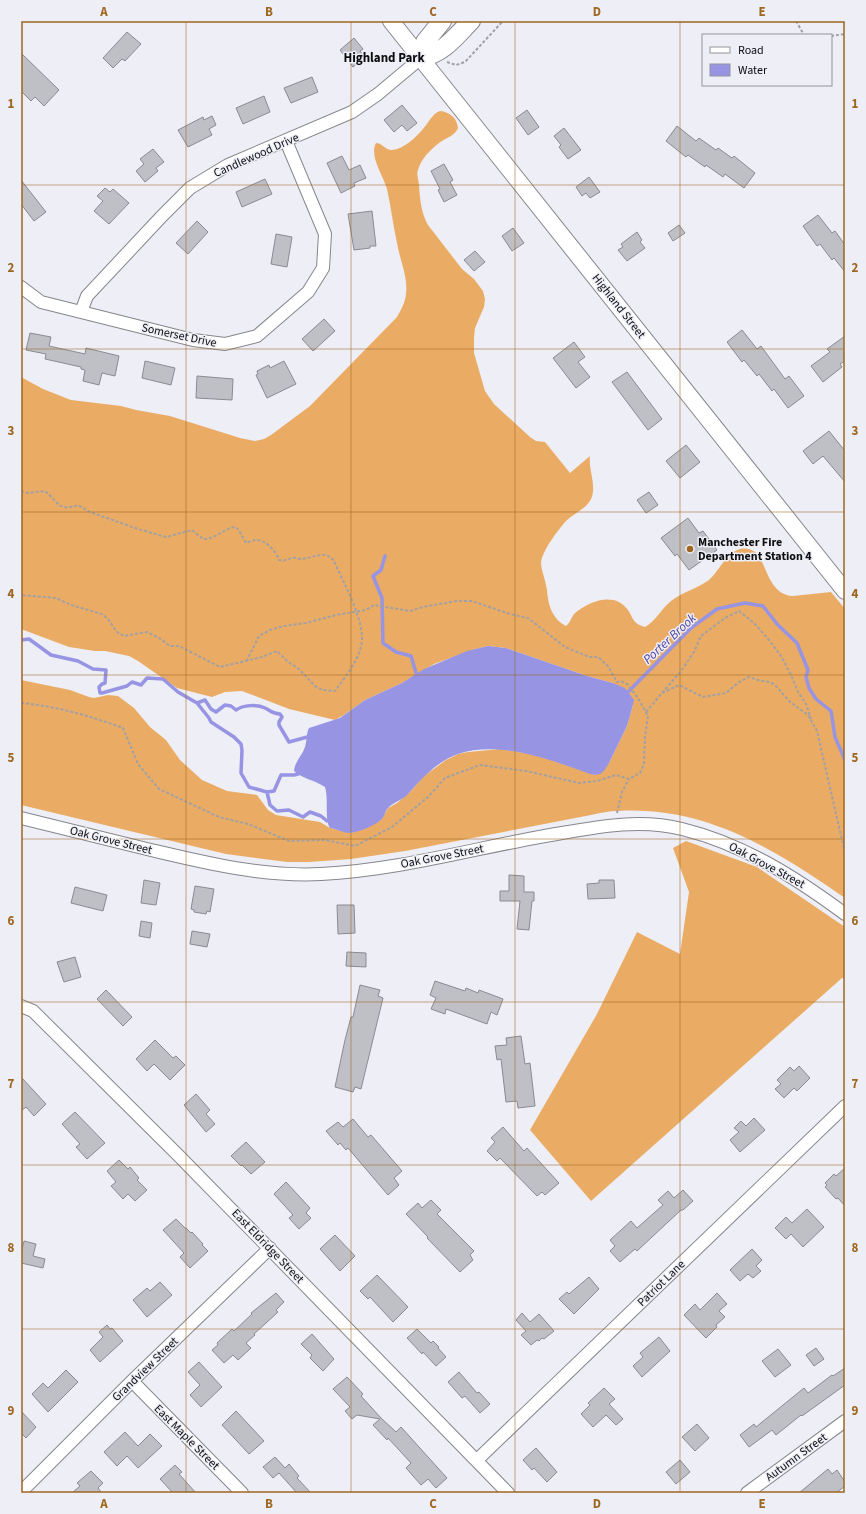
<svg xmlns="http://www.w3.org/2000/svg" width="866" height="1514" viewBox="0 0 866 1514" font-family="'Source Sans 3',sans-serif">
	<rect width="100%" height="100%" fill="#eeeef6"/>
	<!-- forest -->
	<path fill="#eaac64" d="M440,111C450,112 457,118 458,128C455,136 445,138 439,143C430,150 421,159 418,170C416,175 419,180 419,185C420,200 421,212 428,225L462,269L474,279L483,291L485,299L484,307L475,328L474,337V353L485,391L494,404L530,437L536,441L545,442L570,473L590,456C588,470 598,488 590,501C584,510 573,514 566,521C558,530 542,551 541,563C541,569 546,582 547,590C548,604 552,619 566,626C571,622 571,617 575,613C589,601 615,591 628,610C634,619 632,623 645,627C656,621 661,609 671,601C682,592 697,589 709,580C722,569 732,537 757,553C767,567 770,595 793,596L831,592L845,609V898C776,850 706,806 618,811C609,811 600,813 591,815L405,851L351,859L309,862H287L226,854L21,805V680L70,690L89,697L94,698L108,695L118,696L134,708L150,727L166,740L180,760L202,780L227,791L257,795L268,810L276,815L320,822L330,828L350,833L364,829L381,820L388,808L397,803L409,793L424,776L446,760L458,754L468,752L500,749L525,753L548,759L595,775L609,763L627,726L633,705L628,692L613,683L587,676L506,648L488,646L472,650L434,664L402,683L365,700L344,715L335,720L289,709L242,691L225,692L212,697L177,688L138,661L129,656L105,651H95L69,647L21,629V377L43,389L71,400L121,406L136,410L170,416L240,438L255,441L264,439L271,435L310,406L397,317C401,310 405,303 406,294C408,276 400,261 397,243C393,225 391,207 387,189C383,175 369,156 376,143C382,143 385,150 392,150C404,149 416,137 423,129C429,122 432,114 440,111Z
		M686,841L757,867L845,927V979L842,978L591,1201L530,1130L597,1014L637,932L680,954L689,892L673,848Z"/>
	<!-- water -->
	<path fill="#9694e3" d="M488,646L506,648L587,676L613,683L625,688L634,700L633,705L627,726L609,763L604,771L600,774L595,775L590,774C551,760 500,740 458,754C438,761 422,778 409,793C403,800 394,802 389,807C385,810 385,816 381,820C374,826 357,833 348,833C342,832 336,829 330,828C324,819 329,800 325,787C315,780 303,779 294,771C295,761 302,756 305,747C307,741 306,734 309,728L340,718L365,700L402,683L424,669L467,651Z"/>
	<g fill="none" stroke-linecap="round" stroke-linejoin="round">
		<!-- stream -->
		<path stroke="#9694e3" stroke-width="3.5" d="M385,556L381,570L373,576L382,598L383,643L396,652L411,656L417,676
			M21,640L29,639L51,655L78,661L93,669L106,670L105,683L102,684L99,687L100,693H102L127,686L132,682L141,685L147,678L163,679L178,692L197,703L209,718L211,722L234,737L241,744L242,750L241,773L249,787L267,792L274,791L281,775H294L298,774
			M625,694L628,692L691,628L717,609L745,603L763,606L777,624L797,643L808,670L806,677L809,688L816,699L831,711L835,737L845,760
			M197,703L205,700L211,709L216,712L225,705L231,706L236,710C243,705 257,704 265,708C271,711 273,714 280,714L282,717L279,722V725L289,742L311,736
			M267,792L270,805L277,811L289,810L303,817L310,812L321,816L327,821"/>
	</g>
	<!-- building -->
	<path fill="#bfbfc6" stroke="#8a8a91" d="M127,32L141,44L125,61L122,59L113,68L103,58Z
		M354,38L363,49L360,51L365,58L353,67L340,50Z
		M21,53L59,90L44,106L35,97L31,101L21,91Z
		M312,77L318,92L291,103L284,88Z
		M264,96L270,112L243,124L236,108Z
		M402,105L417,123L407,131L402,125L394,132L384,120Z
		M527,110L539,127L528,135L516,118Z
		M212,116L216,125L209,129L212,135L188,147L178,130L203,117L204,120Z
		M677,126L696,141L699,138L716,150L718,148L732,158L734,156L755,173L744,188L725,174L723,177L706,165L705,167L688,155L686,157L666,141Z
		M564,128L581,150L568,159L559,147L561,145L554,136Z
		M153,149L164,162L156,168L158,171L145,182L136,171L144,164L140,159Z
		M342,156L349,170L360,165L366,178L354,183L355,186L341,193L327,163Z
		M444,164L453,180L450,182L457,195L444,202L438,190L440,189L431,171Z
		M589,177L600,192L590,198L586,193L582,196L576,187Z
		M265,179L272,194L242,207L236,192Z
		M21,180L46,212L34,221L21,204Z
		M105,188L110,192L113,189L129,203L109,224L94,211L103,201L97,196Z
		M372,211L376,246H370V248L354,250L348,214Z
		M818,215L832,233L835,231L845,245V272L834,258L832,260L820,244L817,246L803,226Z
		M197,221L208,232L188,254L176,243Z
		M679,225L685,233L673,241L668,233Z
		M513,228L524,243L512,251L502,236Z
		M637,232L642,240L640,242L645,248L627,261L618,250L623,247L621,244Z
		M276,234L292,237L287,267L271,264Z
		M475,251L485,262L474,271L464,260Z
		M324,319L335,331L313,351L302,339Z
		M742,330L757,349L761,346L785,379L789,376L804,396L788,408L774,389L772,391L759,374L757,376L744,360L742,362L727,342Z
		M30,333L51,337L49,346L85,354L86,348L119,356L115,376L102,373L99,385L83,381L85,370L81,369V367L45,359L46,354L26,350Z
		M845,336V361L840,364L842,367L823,382L811,366L830,352L827,349Z
		M574,342L585,357L578,362L590,377L576,388L553,358Z
		M145,361L175,368L171,385L142,378Z
		M284,361L296,384L267,398L256,375L258,374L257,371L269,365L270,368Z
		M627,372L662,419L648,430L612,382Z
		M197,376L233,379L232,400L196,398Z
		M829,431L845,451V482L823,456L813,464L803,451Z
		M686,445L700,462L680,478L666,461Z
		M649,492L658,505L646,513L637,500Z
		M688,518L699,533L703,531L717,550L689,570L677,554L675,556L661,538Z
		M509,875L524,876V892H534V901H532L529,930L517,929L520,901H500V891H509Z
		M144,880L160,883L156,905L141,903Z
		M599,880H614L615,898L588,899L587,884L599,883Z
		M195,886L214,889L210,912L207,911L206,914L194,912V910L191,909Z
		M75,887L107,895L103,911L71,903Z
		M337,905H354L355,933L338,934Z
		M141,921L152,923L150,938L139,936Z
		M192,931L210,934L207,947L190,944Z
		M347,952L366,953V967L346,966Z
		M75,957L81,977L64,982L57,962Z
		M435,981L465,991L466,988L478,993L479,990L503,999L497,1015L491,1012L487,1024L446,1009L445,1014L431,1009L436,998L430,995Z
		M360,985L380,990L378,996L383,998L361,1089L355,1087L353,1092L335,1087L345,1040L351,1017H353Z
		M106,990L132,1017L123,1026L97,999Z
		M521,1036L525,1064L530,1063L535,1106L518,1108L517,1101L506,1102L501,1059L497,1060L495,1046L507,1045L506,1038Z
		M155,1040L173,1058L176,1056L185,1065L170,1080L154,1064L147,1071L136,1059Z
		M799,1066L810,1078L797,1091L794,1088L784,1098L775,1089L781,1084L777,1080L790,1067L794,1071Z
		M21,1077L46,1104L34,1116L26,1107L21,1111Z
		M196,1094L210,1110L206,1114L215,1124L206,1132L184,1105Z
		M75,1112L105,1143L87,1159L76,1147L80,1144L62,1124Z
		M754,1118L765,1130L740,1152L730,1140L739,1132L734,1128L741,1121L746,1126Z
		M353,1119L368,1137L371,1135L402,1171L394,1178L399,1185L388,1195L348,1148L346,1150L340,1143L338,1145L326,1131L338,1122L343,1127Z
		M503,1127L524,1151L527,1148L559,1183L545,1195L542,1192L537,1196L500,1158L497,1161L487,1151L495,1142L491,1138Z
		M246,1142L265,1162L251,1174L242,1165L241,1166L231,1156Z
		M119,1160L128,1169L130,1167L139,1178L137,1180L147,1190L135,1201L128,1194L123,1199L111,1186L116,1182L107,1171Z
		M845,1168V1206L838,1198L836,1199L825,1187L827,1185L825,1183L834,1174L836,1176Z
		M286,1182L310,1208L306,1213L311,1218L299,1229L289,1218L293,1215L274,1194Z
		M683,1190L693,1201L683,1210H681L637,1251L635,1249L620,1262L610,1251L615,1246L610,1240L631,1221L637,1228L663,1205L658,1200L668,1191L674,1198Z
		M431,1200L441,1210L437,1214L474,1251L470,1255L473,1260L460,1272L427,1238L428,1237L406,1214L418,1203L422,1208Z
		M807,1209L824,1227L803,1247L791,1234L786,1239L775,1228L786,1217L792,1223Z
		M176,1219L185,1228H186L191,1233L192,1232L203,1244L202,1245L208,1251L190,1268L180,1257L184,1253L163,1230Z
		M335,1235L355,1256L340,1271L320,1249Z
		M24,1241L36,1244L33,1256L45,1259L43,1268L21,1263V1253Z
		M752,1249L762,1260L756,1266L761,1271L753,1278L748,1274L740,1281L730,1270Z
		M377,1275L408,1307L393,1322L370,1297L368,1299L360,1291Z
		M589,1277L599,1289L574,1314L559,1299L567,1292L569,1294Z
		M160,1282L172,1295L147,1317L133,1300L147,1288L150,1291Z
		M276,1293L284,1302L276,1310L278,1312L254,1334L255,1335L246,1343L251,1348L238,1360L233,1355L224,1363L212,1350L218,1345L217,1343L232,1329L234,1331L252,1314L251,1313Z
		M717,1293L727,1304L719,1311L725,1317L716,1325L717,1327L706,1338L684,1315L695,1304L700,1310Z
		M522,1313L530,1322L539,1314L554,1331L544,1339L542,1338L539,1341L537,1340L531,1345L521,1335L526,1331L516,1320Z
		M107,1325L110,1329L112,1328L123,1341L100,1362L90,1350L103,1337L99,1332Z
		M417,1329L431,1343L433,1341L439,1347L438,1348L446,1357L436,1366L423,1352L422,1354L407,1338Z
		M312,1334L334,1359L323,1371L310,1358L312,1355L301,1344Z
		M659,1337L670,1351L642,1377L633,1366L643,1357L640,1353Z
		M816,1348L824,1359L814,1366L806,1355Z
		M778,1349L791,1365L775,1377L762,1361Z
		M199,1362L222,1387L201,1407L190,1395L200,1385L188,1372Z
		M845,1368V1385L802,1416L801,1415L776,1435L772,1430L749,1447L740,1435L754,1424L756,1427L804,1388L808,1393L832,1375L833,1376Z
		M66,1370L78,1382L48,1412L32,1394L43,1383L48,1388Z
		M459,1372L477,1393L479,1392L490,1404L480,1413L465,1396L462,1398L448,1382Z
		M347,1377L363,1394L361,1396L381,1418L396,1432L401,1427L447,1478L436,1488L428,1479L421,1485L406,1468L411,1463L388,1438L387,1440L373,1425L380,1419L357,1415L352,1419L345,1411L350,1407L333,1389Z
		M604,1388L615,1399L609,1404L623,1419L616,1425L606,1415L593,1427L581,1414L590,1405L588,1403Z
		M21,1411L36,1427L26,1438L21,1433Z
		M236,1411L264,1441L249,1454L222,1425Z
		M697,1424L709,1438L695,1451L682,1437Z
		M125,1432L138,1446L150,1434L162,1446L138,1468L127,1456L117,1466L104,1452Z
		M536,1448L557,1472L547,1482L534,1468L532,1470L523,1460Z
		M275,1457L285,1468L289,1464L299,1476L297,1478L311,1493H297L279,1473L273,1478L263,1467Z
		M680,1460L690,1472L676,1484L666,1472Z
		M175,1465L182,1472L179,1474L196,1493H173L160,1479Z
		M828,1469L832,1474L837,1470L845,1482V1486L836,1493H799Z
		M91,1471L103,1483L98,1488L102,1493H72L80,1486L77,1483Z"/>
	<g fill="none" stroke-linecap="round" stroke-linejoin="round">
		<!-- minor casing -->
		<g stroke="#86868d" stroke-width="14">
			<path id="minor" d="M21,287L41,302L193,340L225,344L257,336L308,292L323,268L325,234L286,141
				M81,312L87,296L162,216L190,188L228,165L352,112L378,94L421,58
				M21,818C64,829 108,839 151,850C206,863 263,877 321,874C402,870 482,846 562,833C602,826 642,819 682,829C743,844 795,877 845,914
				M21,1006L33,1011L180,1157L508,1493
				M132,1381L242,1493
				M477,1460L845,1106
				M21,1492L132,1381L270,1248
				M747,1493L845,1421"/>
		</g>
		<!-- major casing -->
		<g stroke="#86868d" stroke-width="18">
			<path id="major" d="M391,21L845,591"/>
		</g>
		<!-- highway casing -->
		<g stroke="#86868d" stroke-width="20">
			<path id="highway" d="M442,21L425,42L421,58C444,53 455,37 471,21"/>
		</g>
		<!-- path -->
		<path stroke="#a0a0a6" stroke-width="2" stroke-dasharray="3 2" stroke-linecap="butt" d="M796,21L804,35
			M831,36L845,34
			M447,62L456,65L465,62L503,21
			M21,491L28,493L45,491C59,503 59,512 78,505L90,512L138,529L166,537L192,530L203,539C217,539 222,529 235,527L238,529L246,543C249,542 253,540 256,540C266,540 276,551 279,560C285,561 286,560 292,558C295,557 298,559 301,559C314,558 325,549 334,561C343,582 367,624 361,646C357,663 345,677 335,691L323,690L315,686L299,669L287,661L277,651L262,657L220,667L179,646H170L159,638L147,632L124,636L117,632L108,619L102,614L71,605L56,598L21,595
			M662,693L681,671L694,652L701,636L725,618L739,611L754,623L769,640L781,656L791,675L798,692L806,704L811,719
			M21,703C56,706 90,716 123,728L138,764L159,789L219,817L248,824L289,841L325,840L355,846L392,827L428,797L445,778L480,765L526,771L579,783L597,781L616,775L629,779L640,773L644,764L645,737L648,716L638,698L627,684L621,681L617,682L608,666L598,657H589L565,647L528,618L510,614L472,601H456L423,607L410,611L374,605L366,610L336,615L306,623L284,626L270,630L259,636L247,660
			M646,712L662,693L679,685L703,697L726,693L739,682L749,677L761,681L770,682L775,685L790,702L808,715L817,731L845,853
			M617,813L622,792L629,779"/>
		<!-- minor -->
		<use href="#minor" stroke="#fff" stroke-width="12"/>
		<!-- major -->
		<use href="#major" stroke="#fff" stroke-width="16"/>
		<!-- highway -->
		<use href="#highway" stroke="#fff" stroke-width="18"/>
	</g>
	<!-- grid -->
	<path fill="none" stroke="#9d6720" stroke-width="1" stroke-opacity="0.55" d="M186,21V1493M351,21V1493M515,21V1493M680,21V1493M21,185H845M21,349H845M21,512H845M21,675H845M21,839H845M21,1002H845M21,1165H845M21,1329H845"/>
	<!-- markers -->
	<circle fill="#9d6720" stroke="#eeeef6" stroke-width="1.5" cx="690" cy="549" r="4"/>
	<g text-anchor="middle" stroke-width="3" stroke-linejoin="round" paint-order="stroke">
		<!-- street labels -->
		<g font-size="12" fill="#0d0d10" stroke="#eeeef6">
			<text transform="translate(256 155) rotate(-24)" y="4">Candlewood Drive</text>
			<text transform="translate(619 306) rotate(52)" y="4">Highland Street</text>
			<text transform="translate(179 335) rotate(12)" y="4">Somerset Drive</text>
			<text transform="translate(111 840) rotate(14)" y="4">Oak Grove Street</text>
			<text transform="translate(442 856) rotate(-11)" y="4">Oak Grove Street</text>
			<text transform="translate(767 865) rotate(28)" y="4">Oak Grove Street</text>
			<text transform="translate(268 1246) rotate(46)" y="4">East Eldridge Street</text>
			<text transform="translate(661 1283) rotate(-44)" y="4">Patriot Lane</text>
			<text transform="translate(145 1369) rotate(-44)" y="4">Grandview Street</text>
			<text transform="translate(187 1437) rotate(45)" y="4">East Maple Street</text>
			<text transform="translate(796 1457) rotate(-36)" y="4">Autumn Street</text>
		</g>
		<!-- poi labels -->
		<g font-size="12" font-weight="bold" fill="#0d0d10" stroke="#eeeef6" text-anchor="start">
			<text x="698" y="546">Manchester Fire<tspan x="698" dy="14">Department Station 4</tspan></text>
		</g>
		<!-- neighbourhood labels -->
		<g font-size="13" font-weight="bold" fill="#0d0d10" stroke="#eeeef6">
			<text x="384" y="62">Highland Park</text>
		</g>
		<!-- water labels -->
		<g font-size="13" font-style="italic" fill="#4e43a0" stroke="#eeeef6">
			<text transform="translate(669 638) rotate(-43)" y="5">Porter Brook</text>
		</g>
	</g>
	<!-- border -->
	<rect width="866" height="1514" fill="none" stroke="#eeeef6" stroke-width="44"/>
	<!-- legend -->
	<rect x="702" y="34" width="130" height="52" fill="#eeeef6" stroke="#94949a"/>
	<rect x="710" y="47" width="20" height="6" fill="#ffffff" stroke="#94949a"/>
	<text x="738" y="54" font-size="12" fill="#0d0d10">Road</text>
	<rect x="710" y="64" width="20" height="12" fill="#9694e3" stroke="#94949a"/>
	<text x="738" y="74" font-size="12" fill="#0d0d10">Water</text>
	<rect x="22" y="22" width="822" height="1470" fill="none" stroke="#9d6720" stroke-width="1.5"/>
	<g font-size="13" text-anchor="middle" font-weight="bold" fill="#9d6720">
		<text x="104" y="16">A</text>
		<text x="269" y="16">B</text>
		<text x="433" y="16">C</text>
		<text x="597" y="16">D</text>
		<text x="762" y="16">E</text>
		<text x="11" y="108">1</text>
		<text x="855" y="108">1</text>
		<text x="11" y="272">2</text>
		<text x="855" y="272">2</text>
		<text x="11" y="435">3</text>
		<text x="855" y="435">3</text>
		<text x="11" y="598">4</text>
		<text x="855" y="598">4</text>
		<text x="11" y="762">5</text>
		<text x="855" y="762">5</text>
		<text x="11" y="925">6</text>
		<text x="855" y="925">6</text>
		<text x="11" y="1088">7</text>
		<text x="855" y="1088">7</text>
		<text x="11" y="1252">8</text>
		<text x="855" y="1252">8</text>
		<text x="11" y="1415">9</text>
		<text x="855" y="1415">9</text>
		<text x="104" y="1508">A</text>
		<text x="269" y="1508">B</text>
		<text x="433" y="1508">C</text>
		<text x="597" y="1508">D</text>
		<text x="762" y="1508">E</text>
	</g>
</svg>
